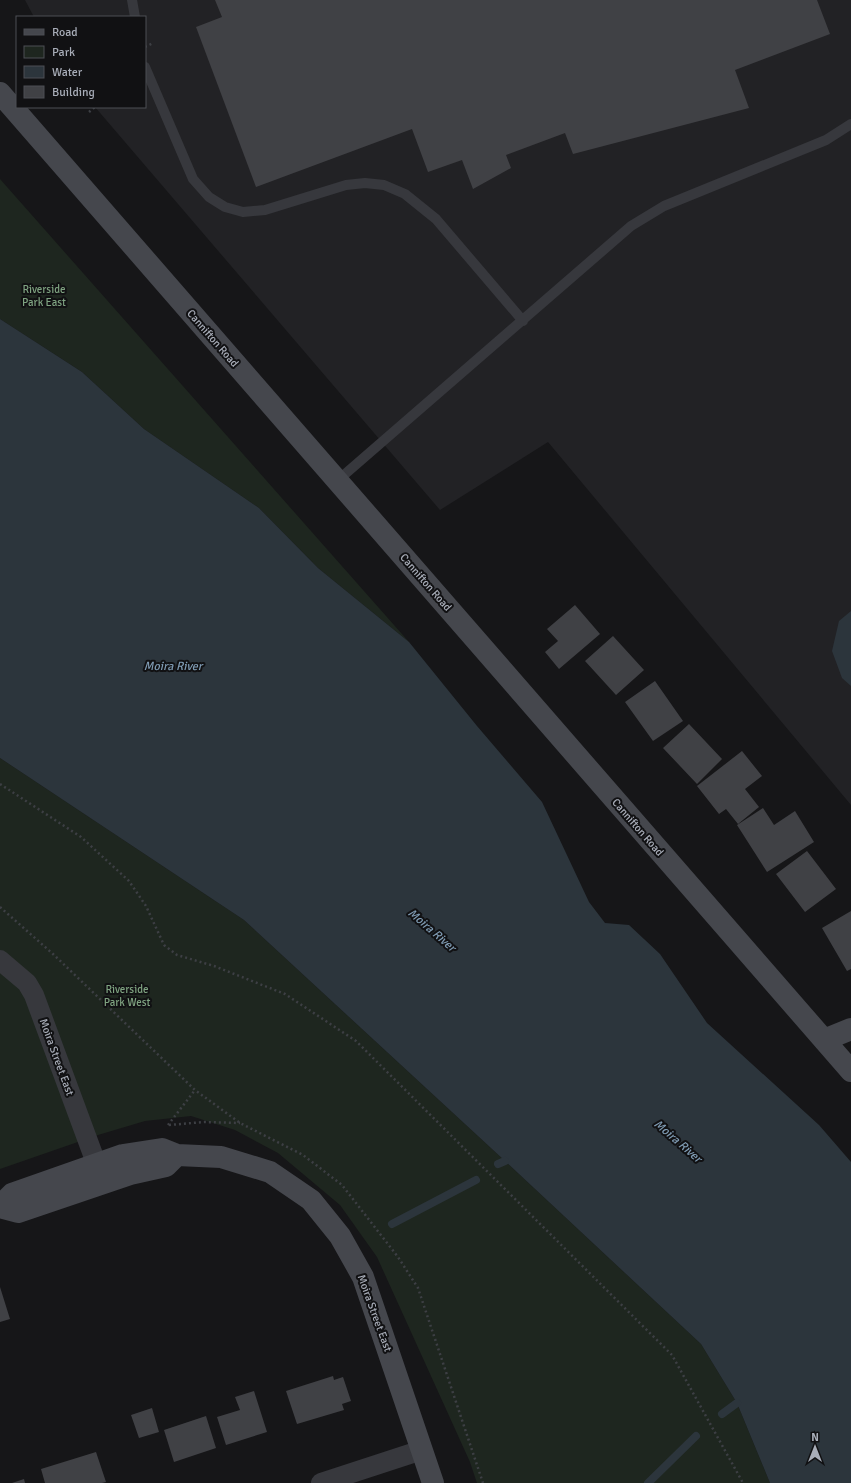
<svg xmlns="http://www.w3.org/2000/svg" width="851" height="1483" viewBox="0 0 851 1483" font-family="Signika,sans-serif">
	<rect width="100%" height="100%" fill="#161618"/>
	<!-- built -->
	<path fill="#222225" d="M25,0H851V805L548,442L440,510L95,107H145V17H34Z"/>
	<!-- green -->
	<path fill="#1e261f" d="M0,179L409,642L318,568L259,508L144,429L82,372L0,319Z
		M0,758L244,920L505,1161L701,1344L737,1403L770,1483H477L470,1462L377,1257L340,1205L278,1153L235,1130L191,1116L145,1121L98,1135L0,1169Z"/>
	<!-- water -->
	<path fill="#2c353c" d="M0,319L82,372L144,429L259,508L318,568L409,642L477,726L542,802L589,902L605,923L629,925L660,954L707,1023L819,1125L851,1162V1483H770L737,1403L701,1344L505,1161L244,920L0,758Z
		M851,611V686L842,678L832,651L839,621Z"/>
	<g fill="none" stroke-linecap="round" stroke-linejoin="round">
		<!-- stream -->
		<path stroke="#2c353c" stroke-width="8" d="M498,1164L505,1161
			M392,1224L476,1180
			M722,1414L737,1403
			M648,1483L696,1436"/>
	</g>
	<!-- building -->
	<path fill="#404145" d="M215,0H817L830,34L735,70L749,108L573,154L565,133L506,155L511,168L473,189L462,160L428,172L412,129L256,187L196,27L222,17Z
		M575,605L600,634L559,669L545,652L558,641L547,629Z
		M613,636L644,670L616,695L585,661Z
		M655,681L683,721L653,741L625,702Z
		M689,724L722,759L697,784L663,748Z
		M742,751L762,776L745,789L759,807L738,824L726,809L719,814L697,786Z
		M763,808L774,825L795,811L814,842L767,872L737,825Z
		M807,851L836,889L805,912L776,874Z
		M851,911V969L847,971L822,928Z
		M0,1287L10,1319L0,1322Z
		M333,1376L334,1380L343,1377L351,1401L342,1404L344,1410L297,1424L286,1391Z
		M254,1391L267,1432L226,1445L217,1417L240,1410L235,1397Z
		M152,1408L159,1432L139,1438L131,1415Z
		M206,1416L216,1448L174,1462L164,1430Z
		M96,1452L106,1482L102,1483H45L41,1469Z
		M24,1479L25,1483H12Z"/>
	<g fill="none" stroke-linecap="round" stroke-linejoin="round">
		<!-- path -->
		<path stroke="#3d3f44" stroke-width="2.5" stroke-dasharray="2 3" stroke-linecap="butt" d="M145,47L153,43
			M89,112L95,107
			M0,784L81,837L129,881L146,906L164,945L177,955L214,966L285,994L356,1041L672,1355L743,1483
			M0,907L53,954L195,1090L240,1123L303,1155L342,1185L398,1257L418,1288L483,1483
			M168,1125L195,1090
			M169,1125L204,1122L240,1123"/>
		<!-- lane -->
		<path stroke="#37383d" stroke-width="10" d="M132,0L135,17
			M145,67L193,179L209,197L225,207L243,212L265,210L346,185L365,183L384,185L405,194L436,219L523,321
			M337,481L631,226L664,206L826,140L851,124"/>
		<!-- street -->
		<path stroke="#37383d" stroke-width="20" d="M0,960L27,983L34,995L102,1179
			M321,1483L422,1450"/>
		<!-- secondary -->
		<path stroke="#45474d" stroke-width="22" d="M0,93L851,1071
			M824,1040L851,1029
			M0,1206L12,1194L123,1155L162,1149L177,1155L221,1157L270,1172L311,1200L340,1236L363,1277L433,1483
			M0,1207L18,1212L130,1174L166,1166L177,1155"/>
	</g>
	<g text-anchor="middle" stroke-width="4" stroke-linejoin="round" paint-order="stroke">
		<!-- park labels -->
		<g font-size="11" fill="#7fa381" stroke="#111113">
			<text x="44" y="293">Riverside<tspan x="44" dy="13">Park East</tspan></text>
			<text x="127" y="993">Riverside<tspan x="127" dy="13">Park West</tspan></text>
		</g>
		<!-- street labels -->
		<g font-size="11" fill="#a8adb8" stroke="#111113">
			<text transform="translate(213 338) rotate(49)" y="4">Cannifton Road</text>
			<text transform="translate(426 582) rotate(49)" y="4">Cannifton Road</text>
			<text transform="translate(638 827) rotate(49)" y="4">Cannifton Road</text>
			<text transform="translate(57 1057) rotate(70)" y="4">Moira Street East</text>
			<text transform="translate(375 1313) rotate(70)" y="4">Moira Street East</text>
		</g>
		<!-- water labels -->
		<g font-size="12" font-style="italic" fill="#7f9bb3" stroke="#111113">
			<text x="173" y="670">Moira River</text>
			<text transform="translate(432 930) rotate(41)" y="4">Moira River</text>
			<text transform="translate(678 1141) rotate(41)" y="4">Moira River</text>
		</g>
	</g>
	<!-- legend -->
	<rect x="16" y="16" width="130" height="92" fill="#111113" stroke="#4d4f55"/>
	<rect x="24" y="29" width="20" height="6" fill="#45474d" stroke="#4d4f55"/>
	<text x="52" y="36" font-size="12" fill="#a8adb8">Road</text>
	<rect x="24" y="46" width="20" height="12" fill="#1e261f" stroke="#4d4f55"/>
	<text x="52" y="56" font-size="12" fill="#a8adb8">Park</text>
	<rect x="24" y="66" width="20" height="12" fill="#2c353c" stroke="#4d4f55"/>
	<text x="52" y="76" font-size="12" fill="#a8adb8">Water</text>
	<rect x="24" y="86" width="20" height="12" fill="#404145" stroke="#4d4f55"/>
	<text x="52" y="96" font-size="12" fill="#a8adb8">Building</text>
	<!-- north arrow -->
	<g transform="translate(815 1447)" stroke="#111113" stroke-width="3" paint-order="stroke">
	<path d="M0-3L7 15L0 10L-7 15Z" fill="#a8adb8"/>
	<text y="-6" font-size="11" font-weight="bold" text-anchor="middle" fill="#a8adb8">N</text>
	</g>
</svg>
